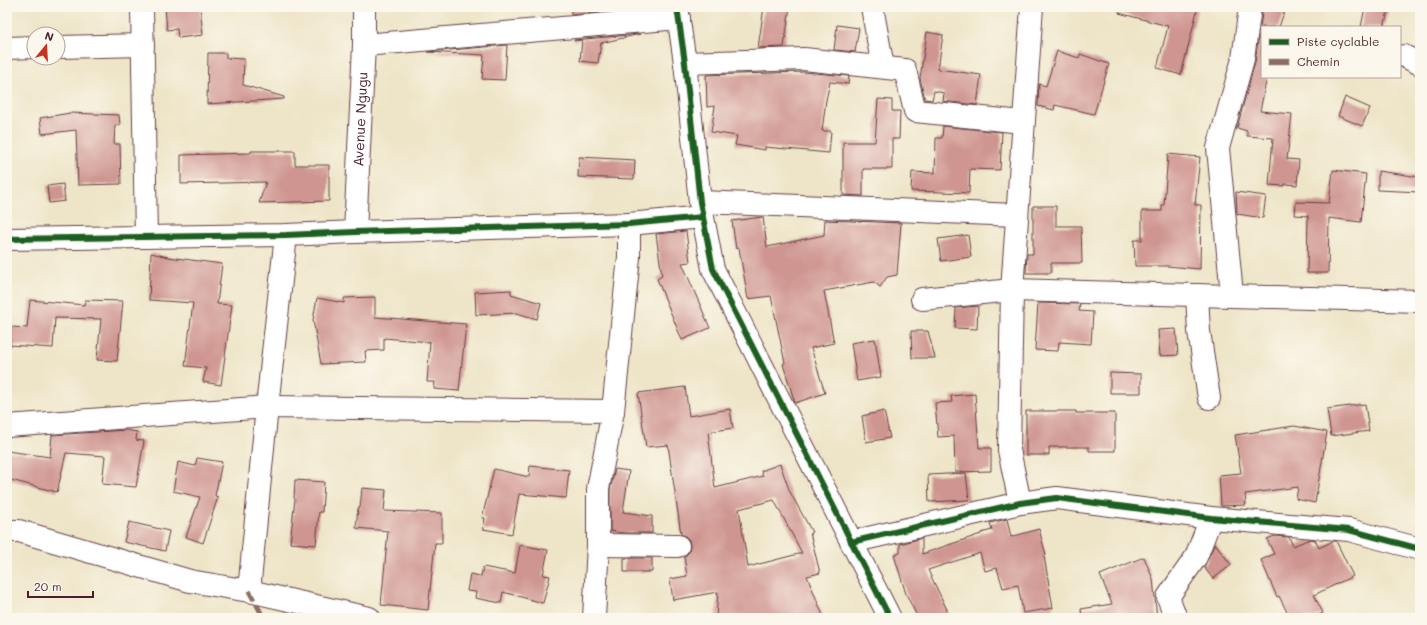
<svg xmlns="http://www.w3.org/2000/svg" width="1427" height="625" viewBox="0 0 1427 625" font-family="Mali,sans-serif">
	<rect width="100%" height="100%" fill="#fbf7ec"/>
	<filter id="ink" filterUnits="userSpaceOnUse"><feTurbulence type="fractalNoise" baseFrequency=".025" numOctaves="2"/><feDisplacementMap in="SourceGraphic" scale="8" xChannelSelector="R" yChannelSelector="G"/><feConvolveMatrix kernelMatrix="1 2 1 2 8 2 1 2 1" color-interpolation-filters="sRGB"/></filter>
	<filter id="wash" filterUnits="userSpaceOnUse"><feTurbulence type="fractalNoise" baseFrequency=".012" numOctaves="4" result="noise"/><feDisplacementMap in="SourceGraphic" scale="16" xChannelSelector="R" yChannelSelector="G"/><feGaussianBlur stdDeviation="0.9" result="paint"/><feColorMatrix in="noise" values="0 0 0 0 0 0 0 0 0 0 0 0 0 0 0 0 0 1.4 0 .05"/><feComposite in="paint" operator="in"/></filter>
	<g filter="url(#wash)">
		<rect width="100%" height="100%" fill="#eee5c8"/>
		<g id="blocks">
			<!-- building -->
			<path fill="#cf9590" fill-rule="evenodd" d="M165,7H200L203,35L178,38L177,29L167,30Z
				M571,7H614V11L571,15Z
				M764,7H790L784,47L758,48Z
				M1120,7H1198L1181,75L1157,68L1168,26L1119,13Z
				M1263,7H1286L1279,27H1262V77H1267L1260,111L1292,114L1287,159L1299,160L1297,185L1285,184L1284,186L1269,185L1273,138L1247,136V131L1237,128L1255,62Z
				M1365,7H1389L1384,27H1361Z
				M837,25L859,28L855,52L834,50Z
				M927,32L943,35L938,69L981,75L977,105L943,101L944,93L934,91L932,100L925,99L920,78Z
				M640,34L601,43L598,63L580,61L582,40L574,41V40Z
				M507,45L505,80L482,79L484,55L427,52Z
				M1057,51L1079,58L1080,54L1109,64L1094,114L1055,105L1054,110L1038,106L1039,84L1046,86Z
				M208,53H226V58L244,59L243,85L284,97V99L207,104Z
				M804,72L849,76L848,84L830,82L826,100L822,131H831L829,153L765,147V150L735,145L737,136L711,132L715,106L707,107L706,75Z
				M1345,97L1370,108L1362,126L1338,116Z
				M878,99L892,100V111H900L899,139H892V169H863V196L843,195V142H875Z
				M70,113L119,115L120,125H115L114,144H120L121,184L78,185L76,130L42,134L40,118Z
				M943,126L1002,132L1000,170L970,169L969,193L911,191L912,172L935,173L936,138H942Z
				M251,151H295V165H329V201L259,203L266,182L181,184V155L251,153Z
				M1168,154L1200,157L1195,205H1201L1200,269L1167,266H1135L1134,240H1142V211H1162V205H1164Z
				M579,157L635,160L634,179L578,177Z
				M1333,170L1366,174L1361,222L1329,218L1328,273H1307L1308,216L1295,215L1296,202L1329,203Z
				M1378,171L1420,177V192L1378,190Z
				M63,184L65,201L49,203L47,186Z
				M1236,192L1266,196L1263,218L1237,214Z
				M1033,206H1056V226H1081L1082,263H1051V273H1026L1027,254H1033Z
				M763,217L767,247L824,235L825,220L901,223L897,275L887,277L880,287L874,282L824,291L834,343L811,348L825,393L795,403L783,364L785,363L771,296L748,299L739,248L736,249L732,221Z
				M686,231L690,262L682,263L710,328L682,340L657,279L662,276L656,234Z
				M968,235L971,257L941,261L938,239Z
				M151,253L168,257L222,264L217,304L232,305L221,385L203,382L206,368L185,366L193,303L149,300Z
				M511,290V294L541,303L537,319L517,313L476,315L475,292Z
				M375,297V317L466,324L459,391L434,389L435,382H427L430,342L384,338V350L365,351L366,362L321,364L313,320L317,298L344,303V298Z
				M30,300L84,305L85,300L123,301L117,361L97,360L101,319L55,318L53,348L10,345L11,327L27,328Z
				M1038,303L1080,304L1079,311L1093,312L1091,344L1059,342L1058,351L1035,350Z
				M978,306L977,329L955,328L956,308Z
				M1176,329L1178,355L1160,356L1158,330Z
				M911,331H928L935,358H912Z
				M875,339L881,377L857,381L851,343Z
				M1110,373L1141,374V393H1110Z
				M685,387L689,416L730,409L733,428L708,432L715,488L763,476L761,471L780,464L790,492L812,532L810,533L820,573L807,576L824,618H716L718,592L673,600L670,579L687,576L684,557L689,552L690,546L689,540L685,536L681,534L668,445L646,447L638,393ZM774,500L802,553L748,567L739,509Z
				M975,394L979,448H991V471L955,472L954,436L938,437L935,403L952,402L951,396Z
				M1365,404L1369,431L1331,436L1327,409Z
				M884,411L890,438L866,442L862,416Z
				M1026,411H1076V413H1115V451H1089V447H1049V455H1026Z
				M1294,426L1327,432L1315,503L1296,499L1298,487L1245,494L1246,505L1221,506L1219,475L1241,473L1235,435Z
				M126,430L137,432L136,440L144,441L136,487L102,484L105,456L66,453L57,492L7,479V451L50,457L52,435Z
				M197,458L222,462L215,496L218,497L203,543L186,537L200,497L173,491L178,462L195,466Z
				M530,466L569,470L566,498L519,494L512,534L483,529L485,518H482L494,469L529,477Z
				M615,469L629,471L623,512L652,516V533H624L610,531V490Z
				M966,473L969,500L929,502L928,475Z
				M295,480L324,482L322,512H319L316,545L290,543L295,499L294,498Z
				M362,488L386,490L384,511L442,513V543H435L428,610L381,605L388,531L356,528L358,508H360Z
				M1007,519L1011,537L1039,529L1046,555L1044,556L1053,608L1023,613L1018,585L1003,588L997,568L985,571L980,553L928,570L951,618H918L906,594L894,555L900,553V544L922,538V554L981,534V533L992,530L990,523Z
				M129,522L169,531L165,551L124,542Z
				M1275,536L1289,537L1293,546L1310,539L1315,540L1319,548L1333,541H1336L1353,576L1314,595L1323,613L1312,618H1290L1279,596L1277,597L1261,560L1274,554L1267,539Z
				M1215,543L1231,565L1213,579L1204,567Z
				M520,545L548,550L543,575L550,576L543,603L503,592L501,603L475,598L476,592L467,591L470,574L481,576L483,567L515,573Z
				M1144,557L1153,579L1157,618H1082L1081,609L1112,604L1100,575Z
				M624,558H652V572H624Z"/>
		</g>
	</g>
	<g filter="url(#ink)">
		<use href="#blocks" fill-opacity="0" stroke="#633d43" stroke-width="1"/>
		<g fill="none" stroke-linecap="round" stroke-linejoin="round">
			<!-- minor casing -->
			<g stroke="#633d43" stroke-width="24">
				<g id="minor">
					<path d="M142,7L146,237"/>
					<path d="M677,7L685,63L700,202L713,269L890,618"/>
					<path d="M872,7L883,67"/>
					<path d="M364,45L679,18"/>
					<path d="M58,47L143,45"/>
					<path d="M7,48L34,47"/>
					<path d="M1404,56L1420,64"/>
					<path d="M685,63L804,59L905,70L915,111L1023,122"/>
					<path d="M700,202L1016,215"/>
					<path id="s1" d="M355,232L364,45V7"/>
					<path d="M7,239L286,235L355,232L629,224L703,217"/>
					<path d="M1197,295L1199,331L1209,398"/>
					<path d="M1232,295L1218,148L1243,59L1250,7"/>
					<path d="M922,299L1012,290L1420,301"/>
					<path d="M7,426L267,407L613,411"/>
					<path d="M1020,503L1009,450L1012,290L1032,7"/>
					<path d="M7,531H19L190,581L249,591L369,618"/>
					<path d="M851,542L1020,503L1057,498L1211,518L1349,530L1420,549"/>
					<path d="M598,545L678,546"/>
					<path d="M249,591L267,407L286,235"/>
					<path d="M594,618L598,545V489L613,411L629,257V224"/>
					<path d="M1176,618L1168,597L1196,557L1211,518"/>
				</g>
			</g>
			<!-- minor -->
			<use href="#minor" stroke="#fff" stroke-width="22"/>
			<!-- quiet -->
			<path stroke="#8d6e63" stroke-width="5" stroke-dasharray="10 5" stroke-linecap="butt" d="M249,591L264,618"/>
			<!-- cycleway casing -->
			<g stroke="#fbf7ec" stroke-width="8">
				<path id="cycleway" d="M677,7L685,63L700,202L713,269L890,618
					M7,239L286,235L355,232L629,224L703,217
					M851,542L1020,503L1057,498L1211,518L1349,530L1420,549"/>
			</g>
			<!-- cycleway -->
			<use href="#cycleway" stroke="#1b5e20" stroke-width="6"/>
		</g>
	</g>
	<g text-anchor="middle" stroke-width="3.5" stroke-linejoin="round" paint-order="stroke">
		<!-- street labels -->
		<g font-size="14" fill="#4a1f2b" stroke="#fbf7ec">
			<text dy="5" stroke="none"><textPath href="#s1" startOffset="113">Avenue Ngugu</textPath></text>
		</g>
	</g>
	<!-- margin -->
	<rect width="1427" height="625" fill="none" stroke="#fbf7ec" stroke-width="24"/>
	<!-- legend -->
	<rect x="1261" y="26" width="140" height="52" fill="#fbf7ec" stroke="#b4a19f"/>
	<rect x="1269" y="39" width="20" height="6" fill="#1b5e20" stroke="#b4a19f"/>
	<text x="1297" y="46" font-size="12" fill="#4a1f2b">Piste cyclable</text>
	<rect x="1269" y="59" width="20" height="6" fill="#8d6e63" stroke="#b4a19f"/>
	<text x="1297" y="66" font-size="12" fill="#4a1f2b">Chemin</text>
	<!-- north arrow -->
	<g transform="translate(46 46) rotate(18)"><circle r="19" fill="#fbf7ec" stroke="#b4a19f"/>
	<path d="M0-3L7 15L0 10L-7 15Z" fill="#c8321e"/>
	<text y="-6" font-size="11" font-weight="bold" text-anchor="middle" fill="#4a1f2b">N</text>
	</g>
	<!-- scale -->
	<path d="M28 591v6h65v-6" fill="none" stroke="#4a1f2b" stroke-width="2"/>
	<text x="34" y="591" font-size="12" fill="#4a1f2b" stroke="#fbf7ec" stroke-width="3" paint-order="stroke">20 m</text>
</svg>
